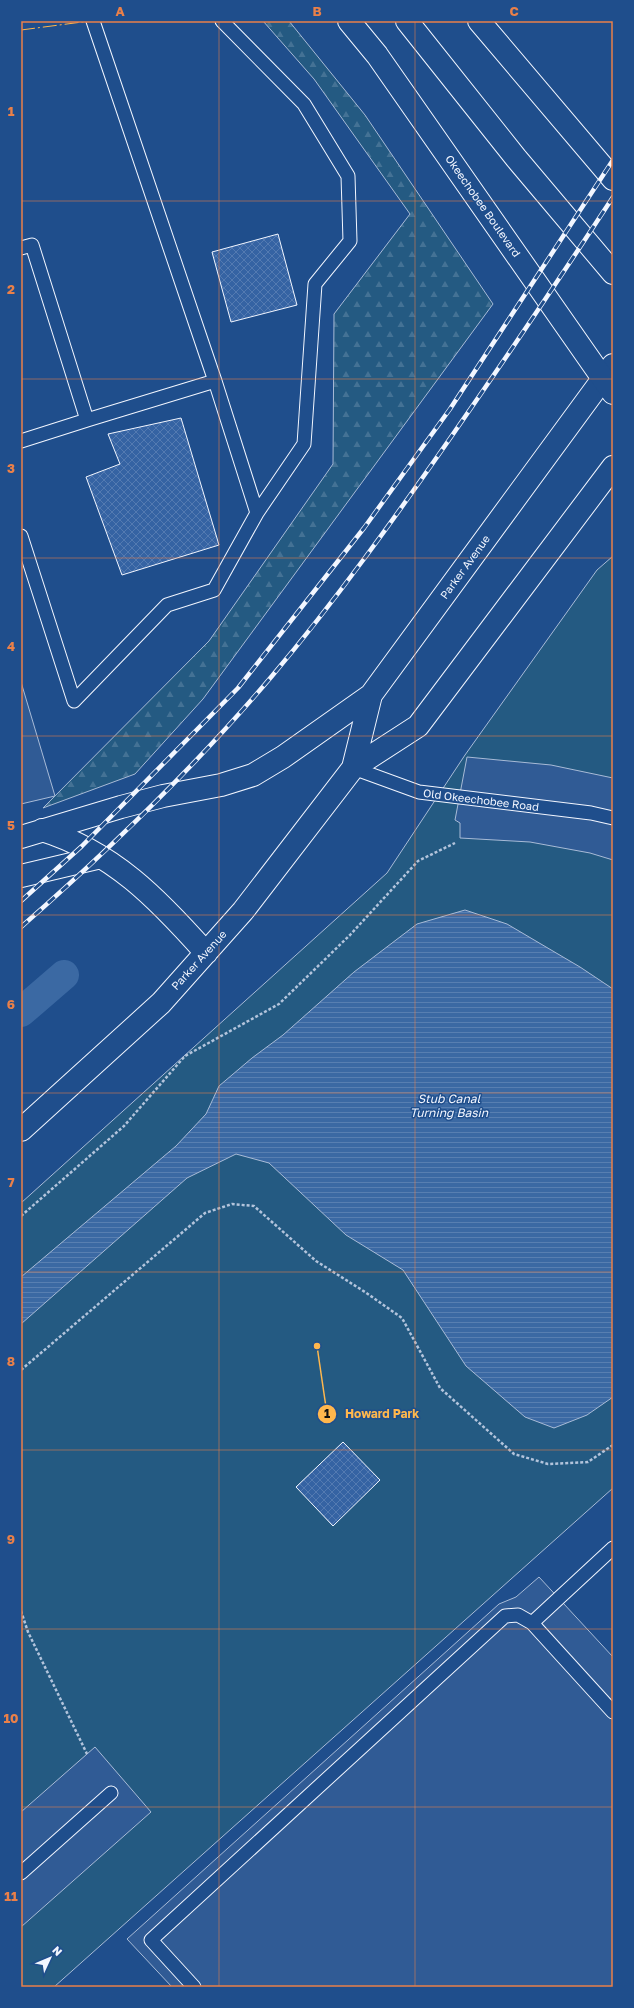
<svg xmlns="http://www.w3.org/2000/svg" width="634" height="2008" viewBox="0 0 634 2008" font-family="'Golos Text',sans-serif">
	<defs>
		<pattern id="forest-firs" width="22" height="20" patternUnits="userSpaceOnUse"><rect width="22" height="20" fill="#245a82"/><path d="M5 1l3.5 6h-7zM16 11l3.5 6h-7z" fill="#447295"/></pattern>
		<pattern id="water-rules" width="6" height="5" patternUnits="userSpaceOnUse"><rect width="6" height="5" fill="#3b69a3"/><path d="M0 2.5h6" fill="none" stroke="#587fb1"/></pattern>
		<pattern id="building-cross-hatch" width="8" height="8" patternUnits="userSpaceOnUse"><rect width="8" height="8" fill="#3563a3"/><path d="M0 0l8 8M0 8l8-8" fill="none" stroke="#537ab1"/></pattern>
	</defs>
	<rect width="100%" height="100%" fill="#1f4e8c"/>
	<!-- forest -->
	<path fill="url(#forest-firs)" stroke="#a8bbd7" d="M263,21H289L365,115L493,304L203,699L135,774L43,808L209,641L333,464L334,314L410,214L314,79Z"/>
	<!-- park -->
	<path fill="#245a82" stroke="#a8bbd7" d="M613,556V1488L54,1987H21V1203L387,873L465,755L597,570Z"/>
	<!-- parking -->
	<path fill="#305b95" stroke="#a8bbd7" d="M21,682L55,796L21,804Z
		M467,757L551,765L613,778V860L590,853L530,842L460,838V823L455,820Z
		M539,1577L613,1657V1987H172L127,1939L499,1604L516,1597Z
		M95,1747L151,1812L21,1927V1812Z"/>
	<!-- water -->
	<path fill="url(#water-rules)" stroke="#a8bbd7" d="M465,910L507,924L580,967L613,989V1397L587,1415L554,1428L525,1417L466,1366L403,1270L346,1235L269,1163L236,1154L187,1178L21,1324V1277L176,1146L206,1114L219,1086L252,1058L283,1035L354,972L417,924Z"/>
	<g fill="none" stroke-linecap="round" stroke-linejoin="round">
		<!-- canal -->
		<path stroke="#3b69a3" stroke-width="30" d="M21,1012L64,975"/>
	</g>
	<!-- building -->
	<path fill="url(#building-cross-hatch)" stroke="#f2f6ff" d="M278,234L297,305L231,322L212,252Z
		M181,418L219,545L122,575L86,477L120,464L108,434Z
		M343,1442L380,1480L333,1526L296,1487Z"/>
	<g fill="none" stroke-linecap="round" stroke-linejoin="round">
		<!-- service casing -->
		<g stroke="#f2f6ff" stroke-width="15">
			<path id="service" d="M93,21L215,381
				M222,21L304,104L348,176L350,241L315,284L304,444L257,513
				M21,248L32,245L87,420L21,441
				M21,536L74,701L167,605L214,590L257,513L215,381L87,420
				M353,768L419,792L591,813L613,818
				M613,1548L532,1623L613,1712
				M21,1873L111,1793
				M194,1987L151,1940L505,1616L518,1615L532,1623"/>
		</g>
		<!-- tertiary casing -->
		<g stroke="#f2f6ff" stroke-width="24">
			<path id="tertiary" d="M353,768L371,695L613,365
				M42,830C113,852 158,899 206,953
				M21,837L121,807L163,796L221,785L253,775L283,757L371,695
				M21,876L101,857
				M21,1130L161,1003L243,911L353,768L418,726L613,467"/>
		</g>
		<!-- primary casing -->
		<g stroke="#f2f6ff" stroke-width="24">
			<path id="primary" d="M349,21L377,55L613,393
				M407,21L516,158L613,273
				M479,21L613,179"/>
		</g>
		<!-- path -->
		<path stroke="#b3c4dc" stroke-width="2.5" stroke-dasharray="3 2" stroke-linecap="butt" d="M21,1216L124,1126L185,1056L279,1004L350,935L418,861L455,843
			M21,1370L205,1213L232,1204L254,1206L316,1261L365,1292L402,1318L440,1388L514,1454L548,1464L588,1462L613,1445
			M21,1611L28,1632L87,1754"/>
		<!-- service -->
		<use href="#service" stroke="#1f4e8c" stroke-width="13"/>
		<!-- tertiary -->
		<use href="#tertiary" stroke="#1f4e8c" stroke-width="22"/>
		<!-- primary -->
		<use href="#primary" stroke="#1f4e8c" stroke-width="22"/>
		<!-- rail casing -->
		<g stroke="#f2f6ff" stroke-width="4.5">
			<path id="rail" d="M21,901L82,846L238,688L364,528L450,409L613,160
				M21,927C110,849 195,767 272,676C336,600 394,519 451,437C506,358 560,278 613,197"/>
		</g>
		<!-- rail -->
		<use href="#rail" stroke="#1f4e8c" stroke-width="3" stroke-dasharray="9" stroke-linecap="butt"/>
		<!-- power -->
		<path stroke="#ffb74d" stroke-width="1" stroke-dasharray="14 3 2 3" stroke-linecap="butt" d="M21,30L90,21"/>
	</g>
	<!-- grid -->
	<path fill="none" stroke="#ea8049" stroke-width="1" stroke-opacity="0.55" d="M219,21V1987M415,21V1987M21,201H613M21,379H613M21,558H613M21,736H613M21,915H613M21,1093H613M21,1272H613M21,1450H613M21,1629H613M21,1807H613"/>
	<g text-anchor="middle" stroke-width="3" stroke-linejoin="round" paint-order="stroke">
		<!-- street labels -->
		<g font-size="11" fill="#f2f6ff" stroke="#1f4e8c">
			<text transform="translate(483 206) rotate(55)" y="4">Okeechobee Boulevard</text>
			<text transform="translate(465 567) rotate(-54)" y="4">Parker Avenue</text>
			<text transform="translate(481 800) rotate(7)" y="4">Old Okeechobee Road</text>
			<text transform="translate(199 960) rotate(-48)" y="4">Parker Avenue</text>
		</g>
		<!-- water labels -->
		<g font-size="12" font-style="italic" fill="#f2f6ff" stroke="#1f4e8c">
			<text x="449" y="1103">Stub Canal<tspan x="449" dy="14">Turning Basin</tspan></text>
		</g>
	</g>
	<!-- callouts -->
	<path fill="none" stroke="#ffb74d" stroke-width="1.5" d="M317 1346L327 1414"/>
	<g fill="#ffb74d" stroke="#1f4e8c" stroke-width="1.5">
		<circle cx="317" cy="1346" r="4"/>
		<circle cx="327" cy="1414" r="10"/>
	</g>
	<g font-size="12" text-anchor="middle" font-weight="bold" fill="#111">
		<text x="327" y="1418">1</text>
	</g>
	<g font-size="12" text-anchor="middle" font-weight="bold" fill="#ffb74d" stroke="#1f4e8c" stroke-width="3" stroke-linejoin="round" paint-order="stroke">
		<text x="382" y="1418">Howard Park</text>
	</g>
	<!-- border -->
	<rect width="634" height="2008" fill="none" stroke="#1f4e8c" stroke-width="44"/>
	<!-- north arrow -->
	<g transform="translate(50 1958) rotate(46)" stroke="#1f4e8c" stroke-width="3" paint-order="stroke">
	<path d="M0-3L7 15L0 10L-7 15Z" fill="#f2f6ff"/>
	<text y="-6" font-size="11" font-weight="bold" text-anchor="middle" fill="#f2f6ff">N</text>
	</g>
	<rect x="22" y="22" width="590" height="1964" fill="none" stroke="#ea8049" stroke-width="1.5"/>
	<g font-size="13" text-anchor="middle" font-weight="bold" fill="#ea8049">
		<text x="120" y="16">A</text>
		<text x="317" y="16">B</text>
		<text x="514" y="16">C</text>
		<text x="11" y="116">1</text>
		<text x="11" y="294">2</text>
		<text x="11" y="473">3</text>
		<text x="11" y="651">4</text>
		<text x="11" y="830">5</text>
		<text x="11" y="1009">6</text>
		<text x="11" y="1187">7</text>
		<text x="11" y="1366">8</text>
		<text x="11" y="1544">9</text>
		<text x="11" y="1723">10</text>
		<text x="11" y="1901">11</text>
	</g>
</svg>
